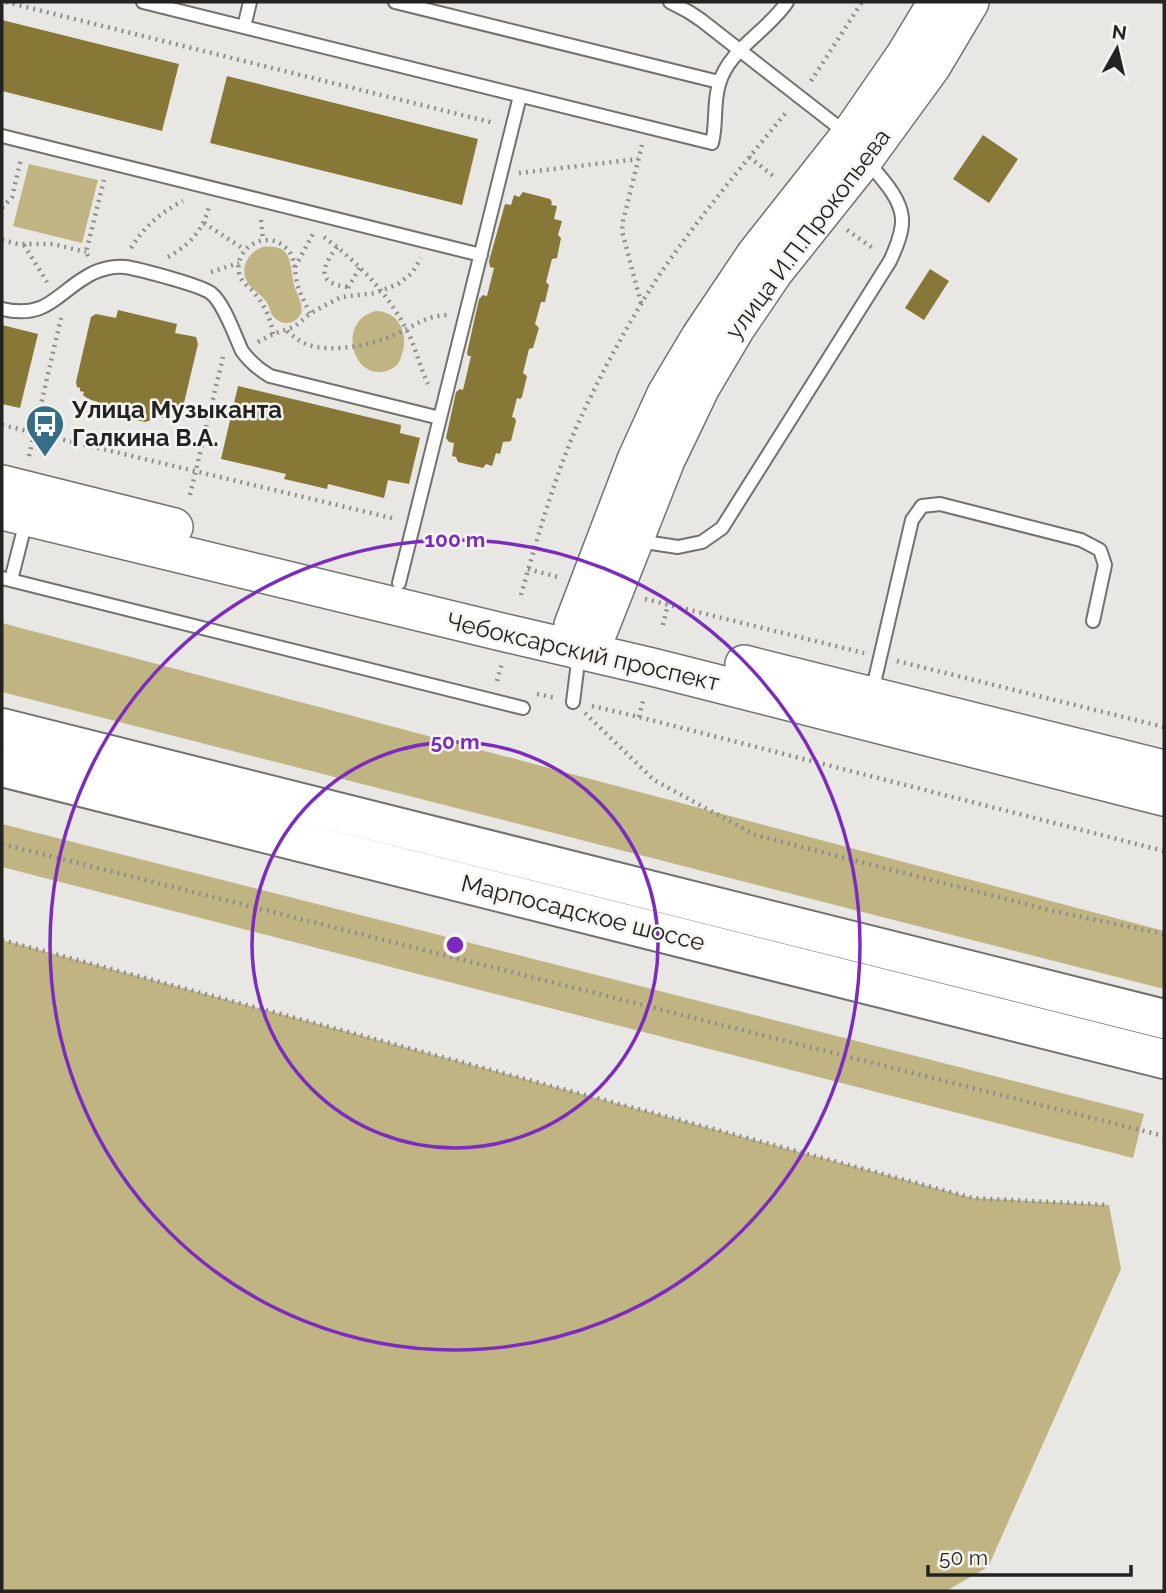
<svg xmlns="http://www.w3.org/2000/svg" width="1166" height="1593" viewBox="0 0 1166 1593" font-family="Raleway,sans-serif">
	<rect width="100%" height="100%" fill="#e8e7e3"/>
	<!-- green -->
	<path fill="#c0b482" d="M29,164L98,180L82,243L13,226Z
		M262,247C294,243 289,264 294,285C298,297 310,315 292,322C286,324 281,323 276,319C270,315 270,307 266,301C261,295 255,291 250,286C238,271 246,254 262,247Z
		M376,311C399,312 409,333 402,354C400,362 397,367 389,370C353,384 335,321 376,311Z
		M2,623L1164,931V989L2,692Z
		M2,824L1144,1114L1133,1158L2,867Z
		M2,940L973,1198L1109,1205L1121,1269L988,1567L946,1591H2Z"/>
	<!-- building -->
	<path fill="#877837" d="M2,20L179,64L162,131L2,91Z
		M227,76L478,139L462,205L210,143Z
		M983,135L1018,159L989,203L953,179Z
		M523,192L550,199L552,202L551,205L557,206L554,219L562,221L558,235L561,238L557,258L552,259L546,282L549,285L545,302H541L535,324L539,328L533,348L529,349L523,373L527,376L522,397L520,399L517,398L512,417L515,418L516,421L511,441L503,442L500,454L496,453L492,466L486,464L483,468L458,462L456,457L452,456L454,443L449,442L446,438L456,392L460,389L463,390L471,356H468L467,353L479,299L483,295L487,296L494,268L490,267L489,261L505,204L511,205L514,195L519,197Z
		M930,269L949,281L924,320L905,308Z
		M118,310L177,324L175,333L196,337L198,344L183,407L174,414L170,413L168,419L152,415L151,420L145,422L101,412L97,407L98,402L88,399L83,395L84,392L80,391V388L77,387L76,382L91,317L96,314L116,318Z
		M2,325L38,334L20,408L2,404Z
		M238,386L401,425L400,433L420,438L409,484L388,480L384,498L328,484L327,489L306,484L284,479L286,474L221,459Z"/>
	<g fill="none" stroke-linecap="round" stroke-linejoin="round">
		<!-- lane casing -->
		<g stroke="#72716e" stroke-width="16">
			<path id="lane" d="M143,2L712,143C717,124 713,104 719,84C729,49 768,31 787,2
				M395,2L719,82
				M670,2L689,12L701,20L846,133
				M244,27L250,2
				M2,136L481,255
				M2,309C49,320 57,291 93,273C102,269 115,266 125,267C139,269 204,286 212,294C224,304 235,336 242,351C250,362 258,369 270,376L440,418
				M638,541L678,547L702,542L722,528L890,261C896,248 903,232 902,218C900,196 880,177 867,161
				M2,578L523,708
				M11,580L26,521
				M399,583L520,96
				M872,692L912,520L922,506L940,504L1081,540L1100,550L1105,565L1093,621
				M573,702L579,654"/>
		</g>
		<!-- secondary casing -->
		<g stroke="#72716e" stroke-width="40">
			<path id="secondary" d="M2,484L174,527
				M2,511L510,634L652,667L1164,797
				M573,625L636,460L666,394L700,337L755,255L849,136L905,55L937,2
				M579,651L599,630L666,460L701,387L736,328L774,272L865,158L932,66L970,2
				M744,664L1164,769"/>
		</g>
		<!-- primary casing -->
		<g stroke="#72716e" stroke-width="42">
			<path id="primary" d="M2,728L1164,1019
				M2,767L1164,1059"/>
		</g>
		<!-- path -->
		<path stroke="#8f8e8b" stroke-width="4.5" stroke-dasharray="2 5" stroke-linecap="butt" d="M6,2L494,123
			M811,81L862,2
			M749,157L776,178
			M519,173L638,159
			M2,208L12,197L21,159
			M261,220L263,240
			M204,223L245,250
			M847,230L874,249
			M324,237C360,264 392,297 411,339C417,354 421,369 428,384
			M2,240L18,244H53L86,252
			M24,245L47,282
			M337,247C321,268 316,284 349,287
			M131,248C144,227 161,212 183,201
			M88,256L86,252L104,180
			M168,257C188,246 204,230 209,206
			M295,267L314,232
			M211,272L239,263
			M348,288L360,267
			M641,303L622,231L623,221L642,145
			M287,331C294,337 300,342 309,345C332,353 372,345 394,335C414,327 425,315 449,315
			M273,334C271,319 265,306 255,294C250,287 241,283 239,273C234,247 267,229 286,248C296,257 294,271 297,283C300,294 305,303 310,313
			M258,342L273,334L294,327L311,313L341,297L375,293L398,284L412,273L421,258
			M2,425L396,519
			M29,456L61,318
			M190,495L223,357
			M528,569L558,577
			M521,595C537,539 553,482 576,428C600,375 628,323 660,274C699,217 744,164 788,110
			M645,599L864,653
			M663,625L668,604
			M897,661L1164,727
			M497,681L502,663
			M537,694L556,698
			M592,706L639,717L1164,851
			M585,713L654,780L755,835L1053,911L1164,934
			M639,717L644,697
			M2,844L1164,1136
			M2,940L973,1198L1109,1205"/>
		<!-- lane -->
		<use href="#lane" stroke="#fff" stroke-width="12"/>
		<!-- secondary -->
		<use href="#secondary" stroke="#fff" stroke-width="37"/>
		<!-- primary -->
		<use href="#primary" stroke="#fff" stroke-width="38"/>
	</g>
	<!-- distance rings -->
	<g fill="none" stroke="#7b2cbf" stroke-width="3.5">
		<circle cx="455" cy="945" r="203"/>
		<circle cx="455" cy="945" r="405"/>
	</g>
	<!-- icons -->
	<defs>
		<g id="bus-pin" transform="scale(2.0125)"><path d="M0 17L-7.5 6A9.5 9.5 0 1 1 7.5 6Z" fill="#366e88" stroke="#f5f4f0"/><path d="M-5-6H5V4H4V6H2V4H-2V6H-4V4H-5ZM-3.5-4V0h7V-4ZM-3.5 1.2v1.5H-2V1.2ZM2 1.2v1.5H3.5V1.2Z" fill="#fff"/></g>
	</defs>
	<g fill-rule="evenodd">
		<use href="#bus-pin" x="45" y="424"/>
	</g>
	<g text-anchor="middle" stroke-width="5" stroke-linejoin="round" paint-order="stroke">
		<!-- street labels -->
		<g font-size="24" fill="#242322" stroke="#f5f4f0">
			<text transform="translate(808 234) rotate(-53)" y="8">улица И.П.Прокопьева</text>
			<text transform="translate(583 652) rotate(13)" y="8">Чебоксарский проспект</text>
			<text transform="translate(583 913) rotate(14)" y="8">Марпосадское шоссе</text>
		</g>
		<!-- poi labels -->
		<g font-size="24" font-weight="bold" fill="#242322" stroke="#f5f4f0" text-anchor="start">
			<text x="72" y="418">Улица Музыканта<tspan x="72" dy="28">Галкина В.А.</tspan></text>
		</g>
	</g>
	<circle cx="455" cy="945" r="10" fill="#7b2cbf" stroke="#f5f4f0" stroke-width="3.5"/>
	<g font-size="21" text-anchor="middle" font-weight="bold" fill="#7b2cbf" stroke="#f5f4f0" stroke-width="5" stroke-linejoin="round" paint-order="stroke">
		<text x="455" y="547">100 m</text>
		<text x="455" y="749">50 m</text>
	</g>
	<!-- border -->
	<rect width="1166" height="1593" fill="none" stroke="#242322" stroke-width="7"/>
	<!-- north arrow -->
	<g transform="translate(1117 49) rotate(8)" stroke="#f5f4f0" stroke-width="5" paint-order="stroke">
	<path d="M0-5L12 26L0 18L-12 26Z" fill="#242322"/>
	<text y="-10" font-size="19" font-weight="bold" text-anchor="middle" fill="#242322">N</text>
	</g>
	<!-- scale -->
	<path d="M928 1565v10h203v-10" fill="none" stroke="#242322" stroke-width="3.5"/>
	<text x="939" y="1565" font-size="21" fill="#242322" stroke="#f5f4f0" stroke-width="5" paint-order="stroke">50 m</text>
</svg>
